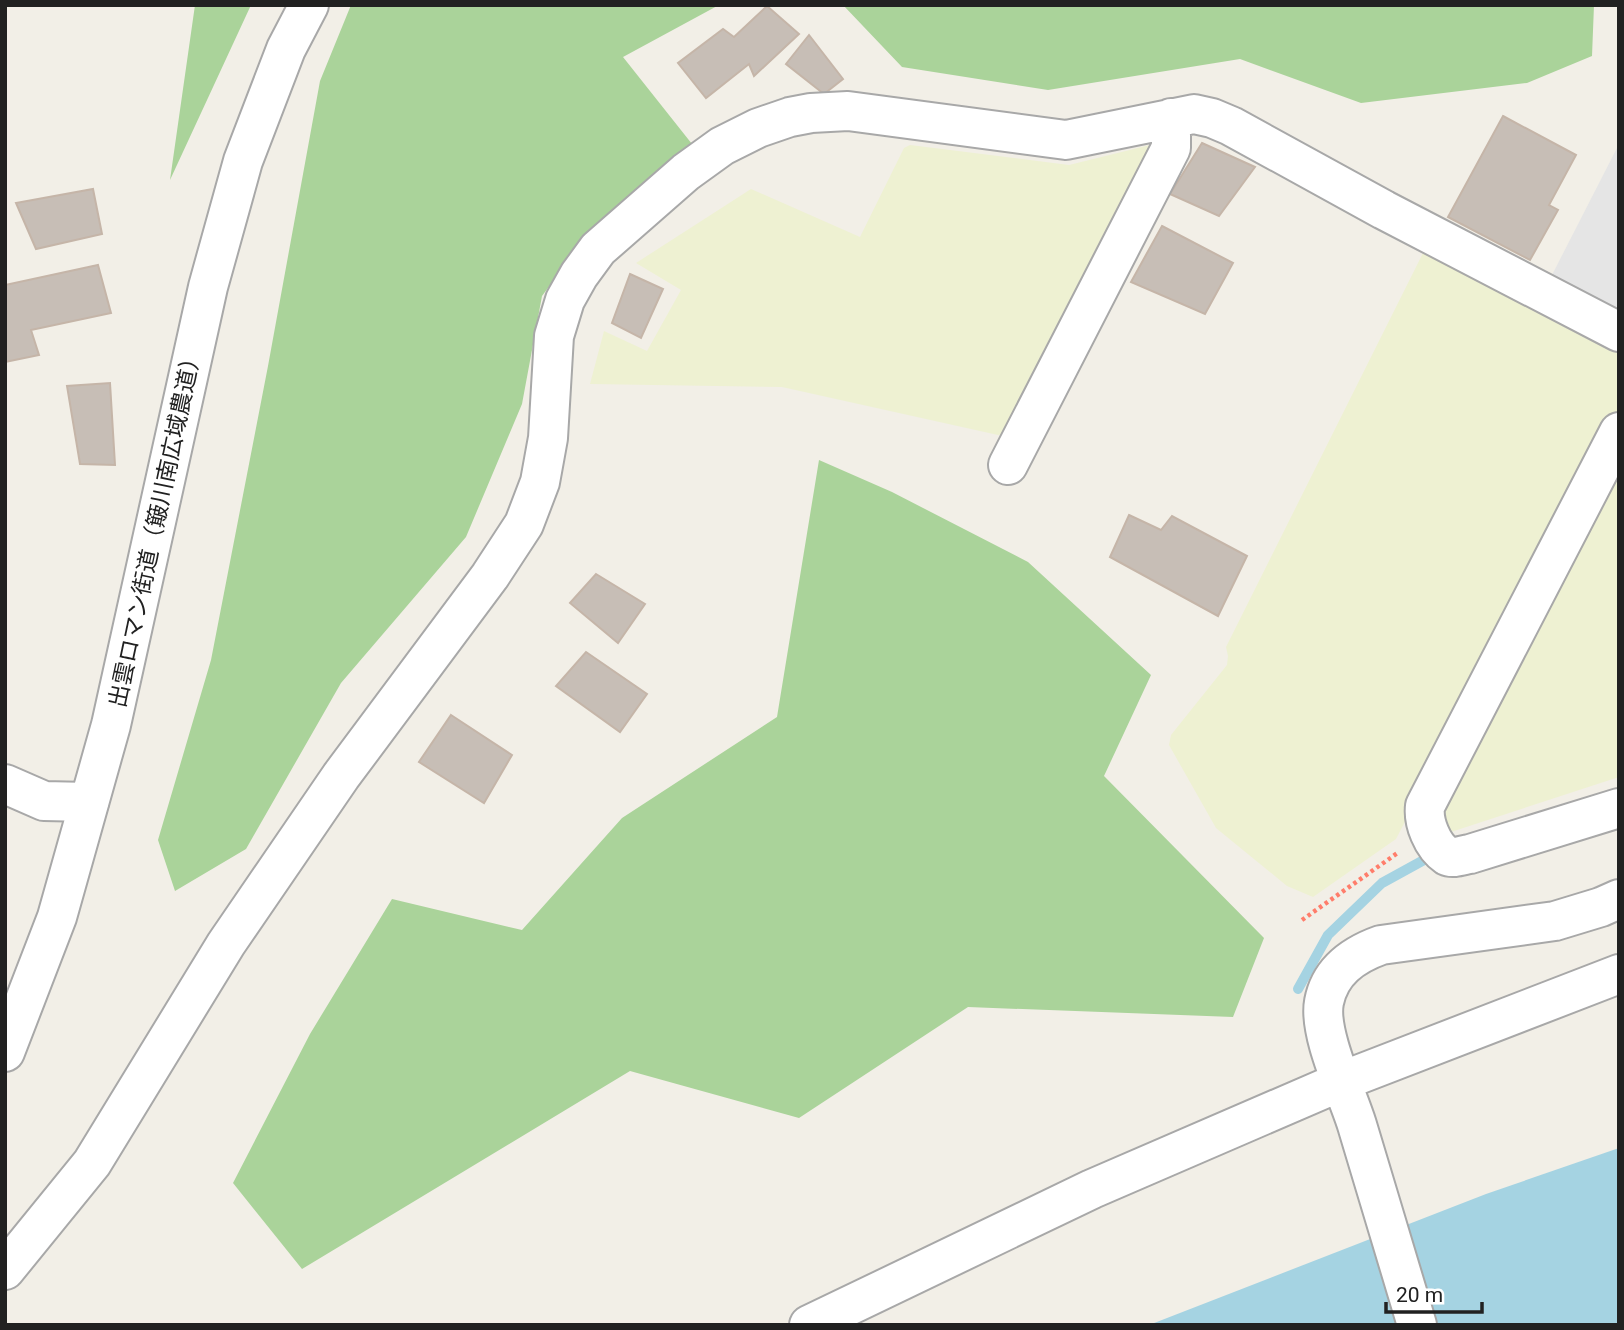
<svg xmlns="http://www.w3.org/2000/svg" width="1624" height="1330" viewBox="0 0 1624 1330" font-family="Roboto,'Noto Sans JP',sans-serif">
	<rect width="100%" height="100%" fill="#f2efe7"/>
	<!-- farmland -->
	<path fill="#eef1d2" d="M910,145L1069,165L1150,145L1153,155L1013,432L998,435L782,387L590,384L604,331L647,351L681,290L636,263L751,189L860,237L904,148Z
		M1423,253L1619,352V411L1396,839L1313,897L1287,886L1216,828L1169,745L1171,735L1227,665L1228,656L1226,647Z
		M1619,461V777L1451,832L1437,810Z"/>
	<!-- forest -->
	<path fill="#aad39a" d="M195,5H251L170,180Z
		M351,5H719L623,57L692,144L588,234L542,296L522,404L466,537L341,683L246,849L175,891L158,840L211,660L268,366L320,81Z
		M843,5H1594L1592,56L1527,83L1361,103L1240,59L1048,90L902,67Z
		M819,460L892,492L1028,562L1151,675L1104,776L1264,938L1233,1017L968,1007L799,1118L630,1071L302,1269L233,1183L310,1034L392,899L522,930L622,818L777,717Z"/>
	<!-- parking -->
	<path fill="#e5e5e5" d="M1618,146H1619V310L1552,275Z"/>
	<!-- water -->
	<path fill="#a5d3e2" d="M1619,1148V1325H1149L1486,1194Z"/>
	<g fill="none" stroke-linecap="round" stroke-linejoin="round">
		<!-- stream -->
		<path stroke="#a5d3e2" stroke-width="10" d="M1298,989L1328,935L1382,883L1433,855"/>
	</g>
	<!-- building -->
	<path fill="#c7beb6" stroke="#c5b5a8" stroke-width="2" d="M767,6L799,34L754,76L749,64L706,98L678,63L723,29L734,37Z
		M809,35L843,79L824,94L786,64Z
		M1503,116L1576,155L1549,205L1558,210L1530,260L1448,217Z
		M1202,143L1255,167L1219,216L1170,194Z
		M93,189L102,234L36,249L16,203Z
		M1162,226L1233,263L1205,314L1131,282Z
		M98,265L111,313L31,330L39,355L5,362V285Z
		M630,274L663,289L641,338L612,323Z
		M110,383L115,465L80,464L67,386Z
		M1129,515L1161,530L1172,516L1247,556L1218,616L1110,557Z
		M596,574L645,604L618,643L570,603Z
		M586,652L647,694L620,732L556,686Z
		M451,715L512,755L484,803L419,762Z"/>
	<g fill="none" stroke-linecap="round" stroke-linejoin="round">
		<!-- minor casing -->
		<g stroke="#a8a8a8" stroke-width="42">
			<path id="minor" d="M1619,432L1425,806C1423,822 1432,846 1447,856C1453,859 1463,855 1470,854L1619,808
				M1008,465L1171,148V118
				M5,784L44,801L89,802
				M5,1270L92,1163L226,944L341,776L490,576L524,524L540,482L548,438L554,336L565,300L579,275L598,249L686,172L722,146L758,128L790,117L811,113L848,111L1066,140L1194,114L1212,118L1231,126L1384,210L1619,332
				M809,1325L1092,1189L1342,1081L1619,974
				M1417,1325C1397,1258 1377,1191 1357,1125C1347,1093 1318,1033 1324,1002C1330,971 1353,955 1381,945L1555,921L1601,907L1619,899"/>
		</g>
		<!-- tertiary casing -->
		<g stroke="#a8a8a8" stroke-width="42">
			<path id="tertiary" d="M5,1052L57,917L111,725L208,287L243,161L286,49L309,5"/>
		</g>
		<!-- path -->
		<path stroke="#ff7d6b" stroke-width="4.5" stroke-dasharray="3.5 3.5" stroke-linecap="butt" d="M1302,920L1399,852"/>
		<!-- minor -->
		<use href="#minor" stroke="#fff" stroke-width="38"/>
		<!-- tertiary -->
		<use href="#tertiary" stroke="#fff" stroke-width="38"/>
	</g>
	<g text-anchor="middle" stroke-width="5" stroke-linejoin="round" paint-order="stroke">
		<!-- street labels -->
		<g font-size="23" fill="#212121" stroke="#fff">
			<text transform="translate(155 527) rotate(-78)" y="8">出雲ロマン街道（簸川南広域農道）</text>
		</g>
	</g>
	<!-- border -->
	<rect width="1624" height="1330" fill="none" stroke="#212121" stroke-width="14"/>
	<!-- scale -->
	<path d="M1386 1302v10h96v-10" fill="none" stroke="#212121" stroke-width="3.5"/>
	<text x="1396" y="1302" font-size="21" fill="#212121" stroke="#ffffff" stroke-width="5" paint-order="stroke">20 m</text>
</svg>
